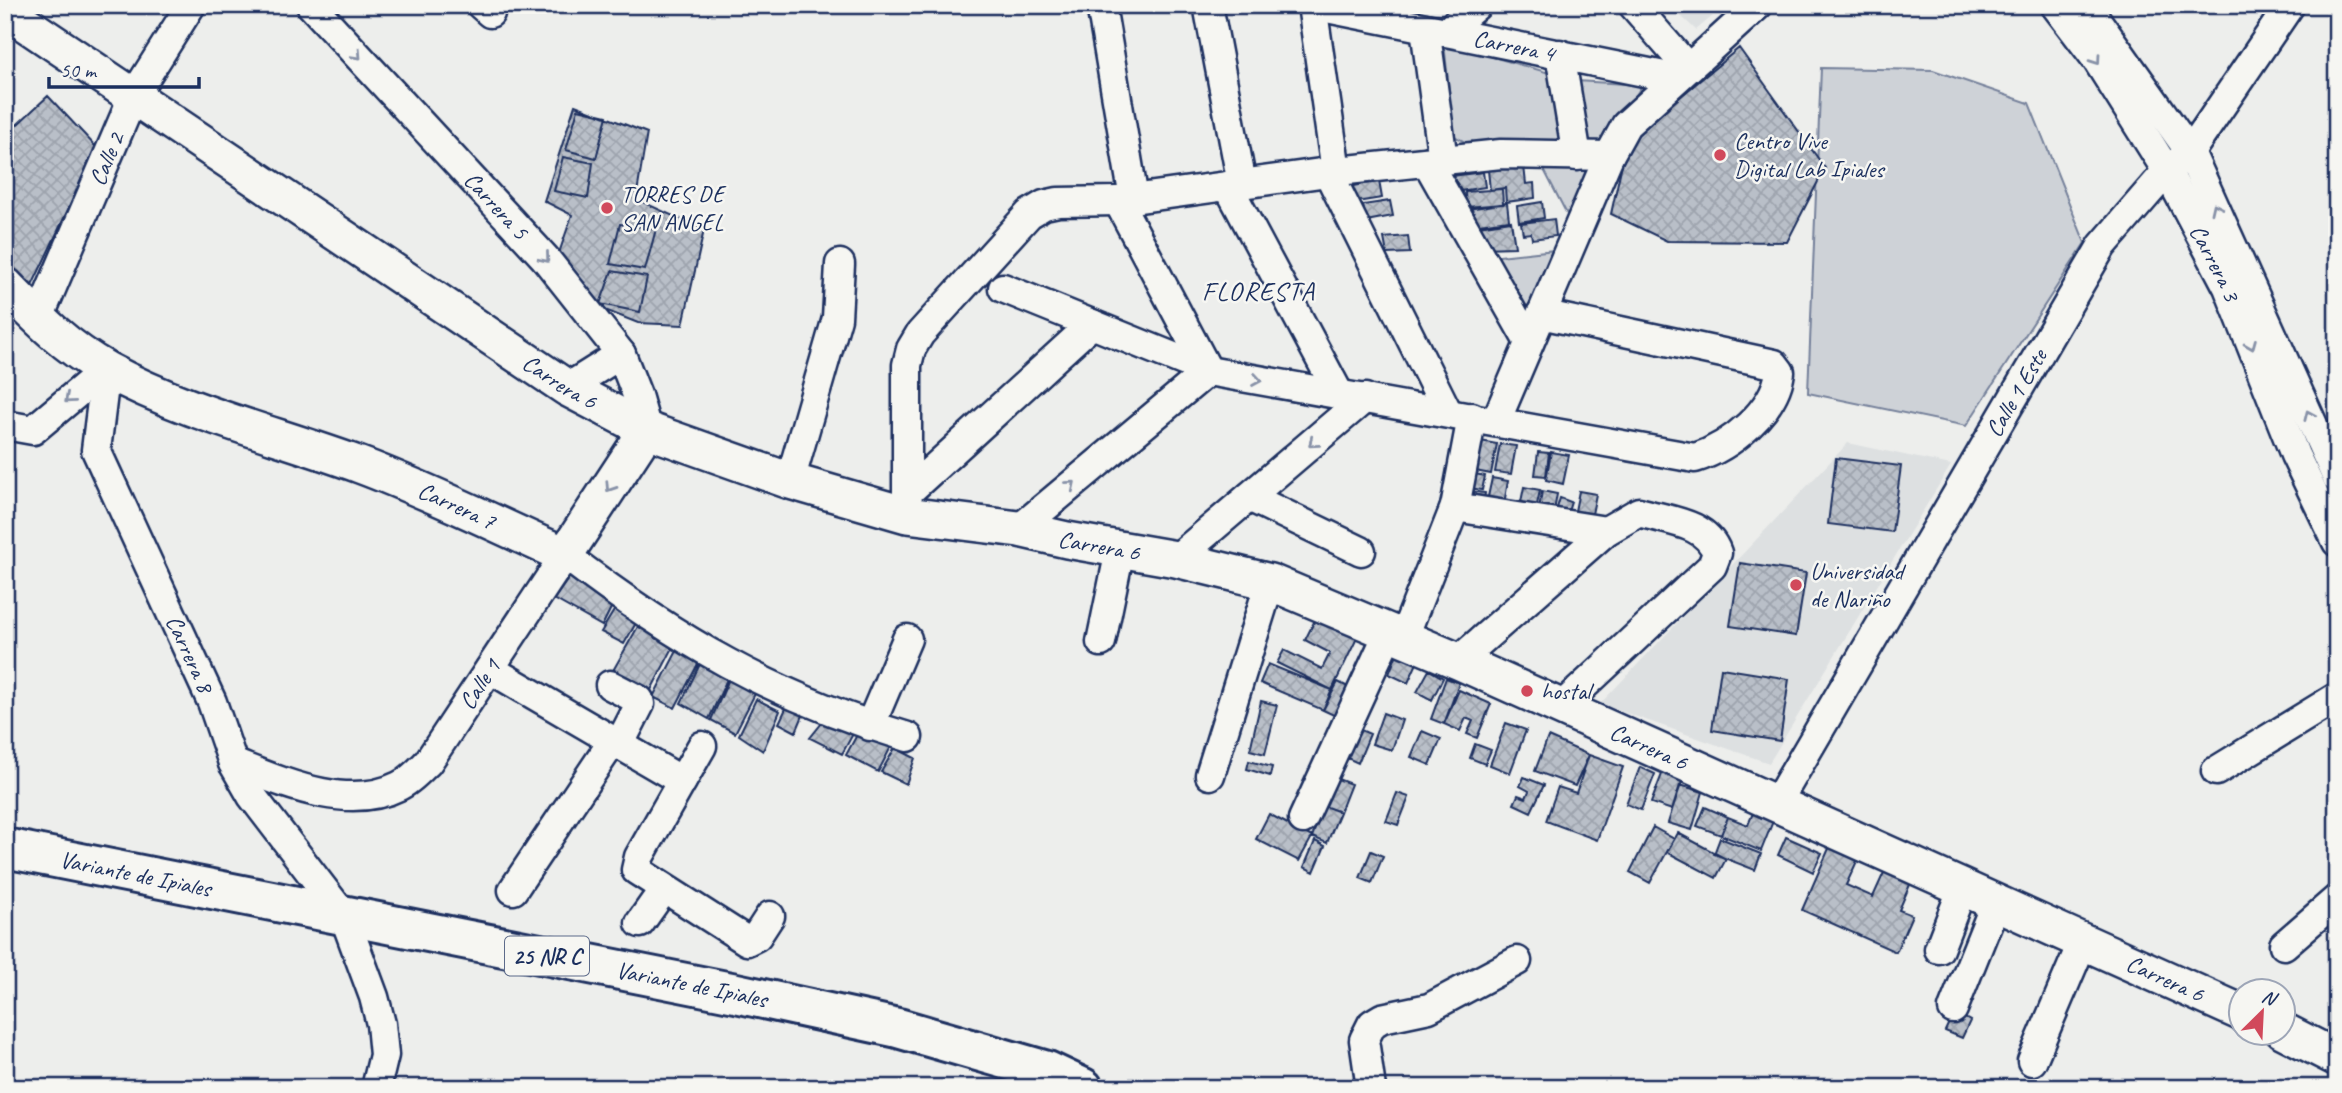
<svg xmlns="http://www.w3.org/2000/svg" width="2342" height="1093" viewBox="0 0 2342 1093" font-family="Caveat,sans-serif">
	<defs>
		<pattern id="building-cross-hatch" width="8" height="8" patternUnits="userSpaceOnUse" patternTransform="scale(1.75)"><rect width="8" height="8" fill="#b9bfc8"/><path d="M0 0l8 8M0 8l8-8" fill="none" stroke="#9ea4ae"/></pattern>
	</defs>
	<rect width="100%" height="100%" fill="#edeeec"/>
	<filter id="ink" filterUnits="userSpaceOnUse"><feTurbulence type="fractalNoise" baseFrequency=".0143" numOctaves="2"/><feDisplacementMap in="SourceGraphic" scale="14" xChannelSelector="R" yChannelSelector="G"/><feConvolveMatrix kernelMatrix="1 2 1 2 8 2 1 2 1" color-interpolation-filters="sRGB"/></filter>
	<g filter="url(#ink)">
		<!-- built -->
		<path fill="#dde0e1" d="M1669,5H1726L1696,30Z
			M1848,443L1951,465L1769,763L1600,704Z"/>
		<!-- grass -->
		<path fill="#ced2d7" stroke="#74809a" stroke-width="2" d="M1444,43L1560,76L1561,144L1476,148L1454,136Z
			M1821,68L1933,70L2029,103L2085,243L1966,426L1808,393Z
			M1576,81L1642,85L1602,153L1587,144Z
			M1539,160L1593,169L1572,224Z
			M1555,250L1529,329L1489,257Z"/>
		<!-- building -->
		<path fill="url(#building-cross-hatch)" stroke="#1b2f5e" stroke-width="2" d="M1739,48L1825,168L1787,242L1667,241L1611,214L1627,141Z
			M48,96L97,148L31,288L5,261V136Z
			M575,105L647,133L636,199L704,230L683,325L638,323L587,303L557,259L572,215L544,201Z
			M578,109L607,116L596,158L566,150Z
			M563,157L593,163L588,198L554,191Z
			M1524,166L1526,184L1534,183L1535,198L1506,202L1505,188L1490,190L1488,170Z
			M1483,172L1485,187L1454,192L1452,176Z
			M1379,181L1382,198L1356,202L1353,186Z
			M1502,189L1503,204L1466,207L1465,192Z
			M1390,201L1393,216L1366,221L1363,205Z
			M1542,202L1544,218L1519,222L1517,206Z
			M1507,203L1509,220L1471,225L1468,209Z
			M1554,219L1556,236L1532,239L1531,233L1523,234L1521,223Z
			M1511,221L1515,247L1481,248L1472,227Z
			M620,224L656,229L645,270L610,264Z
			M1408,236L1410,253L1387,254L1384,238Z
			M612,271L647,277L640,312L600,304Z
			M1475,440L1497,444L1491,474L1470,470Z
			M1500,444L1516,446L1511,474L1495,472Z
			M1538,452L1549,453L1546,476L1535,475Z
			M1551,452L1569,455L1563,484L1546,480Z
			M1836,458L1901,466L1892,532L1828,524Z
			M1465,472L1485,476L1482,490L1463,487Z
			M1492,478L1508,481L1503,510L1486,506Z
			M1524,487L1540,490L1535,515L1519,512Z
			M1462,490L1485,493L1483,506Z
			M1542,491L1557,494L1553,517L1538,515Z
			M1579,491L1596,494L1592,514L1583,512L1581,523L1573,521Z
			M1560,498L1571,502L1565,521L1554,518Z
			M1740,563L1806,573L1796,636L1730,626Z
			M571,575L613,604L602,626L554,599Z
			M615,609L636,623L624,644L601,632Z
			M1317,616L1358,636L1332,690L1277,663L1284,650L1322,669L1330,653L1305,640Z
			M640,623L676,642L650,692L611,674Z
			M680,645L702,656L675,708L653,697Z
			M1397,654L1417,663L1408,683L1389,674Z
			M700,664L727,679L709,719L681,703Z
			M1268,664L1332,690L1323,710L1260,683Z
			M1721,668L1789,679L1780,741L1712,730Z
			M733,670L760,684L735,733L711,720Z
			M1429,670L1443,678L1432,700L1417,692Z
			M1446,678L1459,683L1444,724L1431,719Z
			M1338,682L1354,690L1340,718L1323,710Z
			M1459,690L1491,704L1477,738L1467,734L1473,721L1466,718L1460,731L1444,724Z
			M756,699L780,711L763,751L739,735Z
			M790,700L807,706L796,732L779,723Z
			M1261,701L1277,705L1265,754L1250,750Z
			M1383,713L1402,720L1392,750L1372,744Z
			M826,718L854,732L842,754L810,738Z
			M1506,723L1526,730L1510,773L1490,765Z
			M1356,728L1370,734L1358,763L1345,757Z
			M859,731L892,745L878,772L846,755Z
			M1422,731L1441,739L1430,765L1411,757Z
			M1548,737L1589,755L1575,786L1535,771Z
			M1475,744L1491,750L1485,764L1470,758Z
			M895,748L915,758L906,784L881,772Z
			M1589,755L1623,767L1597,840L1546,821L1558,787L1576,793Z
			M1249,761L1272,767L1270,776L1247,769Z
			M1640,767L1655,774L1641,810L1626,804Z
			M1664,769L1684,776L1672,810L1651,803Z
			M1524,777L1544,785L1531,812L1514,804L1518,795L1526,798L1529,791L1520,786Z
			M1335,778L1351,784L1340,812L1324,806Z
			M1680,785L1703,792L1692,830L1668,823Z
			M1397,793L1409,797L1398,825L1386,821Z
			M1324,806L1340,812L1327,843L1312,837Z
			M1705,807L1728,817L1721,835L1697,826Z
			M1755,808L1775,816L1761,851L1721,835L1728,817L1748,825Z
			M1269,814L1312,837L1299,861L1256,839Z
			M1653,827L1674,839L1650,883L1630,872Z
			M1678,833L1726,859L1716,878L1667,852Z
			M1786,837L1822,853L1813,872L1778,855Z
			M1720,838L1761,854L1755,870L1714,854Z
			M1315,841L1325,846L1314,872L1304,867Z
			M1830,846L1858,859L1846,885L1873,897L1886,868L1912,880L1899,910L1912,915L1896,952L1802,910Z
			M1371,851L1383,856L1372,883L1360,878Z
			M1954,1012L1970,1021L1962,1038L1945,1031Z"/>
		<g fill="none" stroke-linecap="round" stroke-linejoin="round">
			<!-- minor casing -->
			<g stroke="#1b2f5e" stroke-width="33">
				<g id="minor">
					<path id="s1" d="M311,5L545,258L621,354L637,395L647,430"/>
					<path d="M481,5L490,13"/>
					<path d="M1101,5L1134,199"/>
					<path d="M1208,5L1242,184"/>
					<path id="s2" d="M1312,5L1674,78"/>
					<path d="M1312,5L1336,171"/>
					<path d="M1633,5L1687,67"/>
					<path id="s3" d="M2055,5L2097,60L2167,171L2228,287L2295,455L2337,542"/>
					<path d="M2086,5L2190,152L2337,478"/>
					<path d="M1455,24L1477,5"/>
					<path d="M1425,28L1443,160"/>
					<path d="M1560,54L1577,156"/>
					<path d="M1427,162L1529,342"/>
					<path d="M1328,172L1448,413"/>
					<path d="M1228,186L1339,394"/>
					<path d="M1118,201L1208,371"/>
					<path d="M1003,288L1208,371"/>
					<path id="s4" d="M38,320L133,97L191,5"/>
					<path id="s5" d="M106,369L96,450L212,702L233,763L252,796L344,916L374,997L381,1024L384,1055L376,1088"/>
					<path d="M567,388L621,354"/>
					<path d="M1496,421L1609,156L1626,125L1758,5"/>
					<path d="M5,425L33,430L106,369"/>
					<path d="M790,481L837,318L840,264"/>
					<path d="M907,493L1092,324"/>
					<path d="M1249,497L1361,551"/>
					<path d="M1455,507L1606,531"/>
					<path d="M907,515V365L911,349L920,334L1029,214L1044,205L1058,202L1118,201L1328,172L1501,154L1609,156"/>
					<path d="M1019,529L1208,371L1695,458C1730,447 1775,411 1780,372L1774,364L1541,314"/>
					<path d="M1176,559L1365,398"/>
					<path d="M1403,639L1455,507L1472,417"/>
					<path d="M1101,642L1120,550"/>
					<path d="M1458,661L1606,531L1639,512C1668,521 1706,522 1717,553L1712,566L1561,707"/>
					<path d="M490,669L682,781"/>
					<path d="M610,685L639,700L640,704L619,745"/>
					<path d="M870,726L907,639"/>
					<path d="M702,746L639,857L636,870L747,941L757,936L770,916"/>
					<path id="s6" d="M233,763C282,782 347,812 399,786C410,781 420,770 428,762L565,555C676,640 773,697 908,737"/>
					<path d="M2216,771L2337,697"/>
					<path d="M1210,775L1270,582"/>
					<path id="s7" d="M1776,804L2102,246L2167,171L2190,152L2290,5"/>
					<path d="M1303,819L1388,634"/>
					<path d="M513,890L613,741"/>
					<path d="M640,923L664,889"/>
					<path d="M2284,945L2337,899"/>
					<path d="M1939,949L1963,887"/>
					<path d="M1953,1009L1996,902"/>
					<path d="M2032,1061L2083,941"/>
					<path d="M1371,1088L1364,1040L1372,1024L1382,1018L1429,1008L1517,961"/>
				</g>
			</g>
			<!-- major casing -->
			<g stroke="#1b2f5e" stroke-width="40">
				<g id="major">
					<path id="s8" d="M5,10L567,388L647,430L790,481L907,515L1019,529L1067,540L1176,559L1270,582L1458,661L2240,1012"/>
					<path id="s9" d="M5,285C36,317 67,348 107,370C186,413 276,434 360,465C430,491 497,525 565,555L647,430"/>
					<path d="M2282,1030L2337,1058"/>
				</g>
			</g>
			<!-- highway casing -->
			<g stroke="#1b2f5e" stroke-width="44">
				<g id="highway">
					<path id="s10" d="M5,848L736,993L898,1028L1047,1071L1083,1088"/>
				</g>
			</g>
			<!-- minor -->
			<use href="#minor" stroke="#f6f6f2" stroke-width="28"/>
			<!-- major -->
			<use href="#major" stroke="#f6f6f2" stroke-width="35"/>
			<!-- highway -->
			<use href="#highway" stroke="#f6f6f2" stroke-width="38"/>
		</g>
		<!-- one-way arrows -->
		<defs><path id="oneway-chevron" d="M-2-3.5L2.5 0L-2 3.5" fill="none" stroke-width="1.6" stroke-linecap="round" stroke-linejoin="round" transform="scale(1.75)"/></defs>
		<g stroke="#8892a8">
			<use href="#oneway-chevron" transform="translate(357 55) rotate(47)"/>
			<use href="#oneway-chevron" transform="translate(2096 60) rotate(55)"/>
			<use href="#oneway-chevron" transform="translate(2216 208) rotate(-115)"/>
			<use href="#oneway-chevron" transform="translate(545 258) rotate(50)"/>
			<use href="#oneway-chevron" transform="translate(2251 345) rotate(68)"/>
			<use href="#oneway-chevron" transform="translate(1257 380) rotate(10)"/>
			<use href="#oneway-chevron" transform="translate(69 399) rotate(139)"/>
			<use href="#oneway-chevron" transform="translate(2309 415) rotate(-114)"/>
			<use href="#oneway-chevron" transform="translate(1313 443) rotate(140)"/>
			<use href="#oneway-chevron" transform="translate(1071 485) rotate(-40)"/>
			<use href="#oneway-chevron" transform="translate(610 487) rotate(123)"/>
		</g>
	</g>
	<!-- markers -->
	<g fill="#d1495b" stroke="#f6f6f2" stroke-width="2.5">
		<circle cx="1720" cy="155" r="7"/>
		<circle cx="607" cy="208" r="7"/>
		<circle cx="1796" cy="585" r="7"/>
		<circle cx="1527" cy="691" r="7"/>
	</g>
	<g text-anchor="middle" stroke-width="5" stroke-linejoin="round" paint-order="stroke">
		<!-- shield labels -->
		<rect fill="#f6f6f2" stroke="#5d6b8a" stroke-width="2" x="505" y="936.5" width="84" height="39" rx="5"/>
		<g font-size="23" font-weight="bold" fill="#1b2f5e">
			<text x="547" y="964">25 NR C</text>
		</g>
		<!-- street labels -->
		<g font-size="24" fill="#1b2f5e" stroke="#f6f6f2">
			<text dy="8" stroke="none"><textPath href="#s2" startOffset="206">Carrera 4</textPath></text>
			<text dy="8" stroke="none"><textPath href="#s4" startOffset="175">Calle 2</textPath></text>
			<text dy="8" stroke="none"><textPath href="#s1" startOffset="273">Carrera 5</textPath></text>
			<text dy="8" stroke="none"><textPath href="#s3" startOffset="304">Carrera 3</textPath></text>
			<text dy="8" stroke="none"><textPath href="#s8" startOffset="668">Carrera 6</textPath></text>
			<text dy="8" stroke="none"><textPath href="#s7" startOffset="476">Calle 1 Este</textPath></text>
			<text dy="8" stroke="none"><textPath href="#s9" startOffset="509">Carrera 7</textPath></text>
			<text dy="8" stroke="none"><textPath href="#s8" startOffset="1236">Carrera 6</textPath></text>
			<text dy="8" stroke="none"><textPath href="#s5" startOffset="306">Carrera 8</textPath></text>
			<text dy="8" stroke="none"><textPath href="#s6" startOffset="304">Calle 1</textPath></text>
			<text dy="8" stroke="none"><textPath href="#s8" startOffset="1824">Carrera 6</textPath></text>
			<text dy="8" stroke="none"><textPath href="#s10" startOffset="133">Variante de Ipiales</textPath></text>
			<text dy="8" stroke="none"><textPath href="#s8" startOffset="2390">Carrera 6</textPath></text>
			<text dy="8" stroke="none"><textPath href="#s10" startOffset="700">Variante de Ipiales</textPath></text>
		</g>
		<!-- poi labels -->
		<g font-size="24" fill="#1b2f5e" stroke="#f6f6f2" text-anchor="start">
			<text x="1734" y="149">Centro Vive<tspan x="1734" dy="28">Digital Lab Ipiales</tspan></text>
			<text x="621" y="202">TORRES DE<tspan x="621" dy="28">SAN ANGEL</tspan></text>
			<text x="1810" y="579">Universidad<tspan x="1810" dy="28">de Nariño</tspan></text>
			<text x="1541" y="699">hostal</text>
		</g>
		<!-- neighbourhood labels -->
		<g font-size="26" letter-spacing="2" fill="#1b2f5e" stroke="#f6f6f2">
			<text x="1259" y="300">FLORESTA</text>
		</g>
	</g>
	<!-- margin -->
	<rect width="2342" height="1093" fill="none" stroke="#f6f6f2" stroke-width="28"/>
	<rect x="14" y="14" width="2314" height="1065" fill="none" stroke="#1b2f5e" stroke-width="2.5" filter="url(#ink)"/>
	<!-- north arrow -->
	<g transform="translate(2262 1012) rotate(24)"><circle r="33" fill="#f6f6f2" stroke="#9ea6b7" stroke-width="2"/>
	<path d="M0-5L12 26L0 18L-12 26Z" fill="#d1495b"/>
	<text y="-10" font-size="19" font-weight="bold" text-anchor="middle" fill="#1b2f5e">N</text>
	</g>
	<!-- scale -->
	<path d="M49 77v10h150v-10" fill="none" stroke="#1b2f5e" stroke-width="3.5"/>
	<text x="60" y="77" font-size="21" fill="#1b2f5e" stroke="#f6f6f2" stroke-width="5" paint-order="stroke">50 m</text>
</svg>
